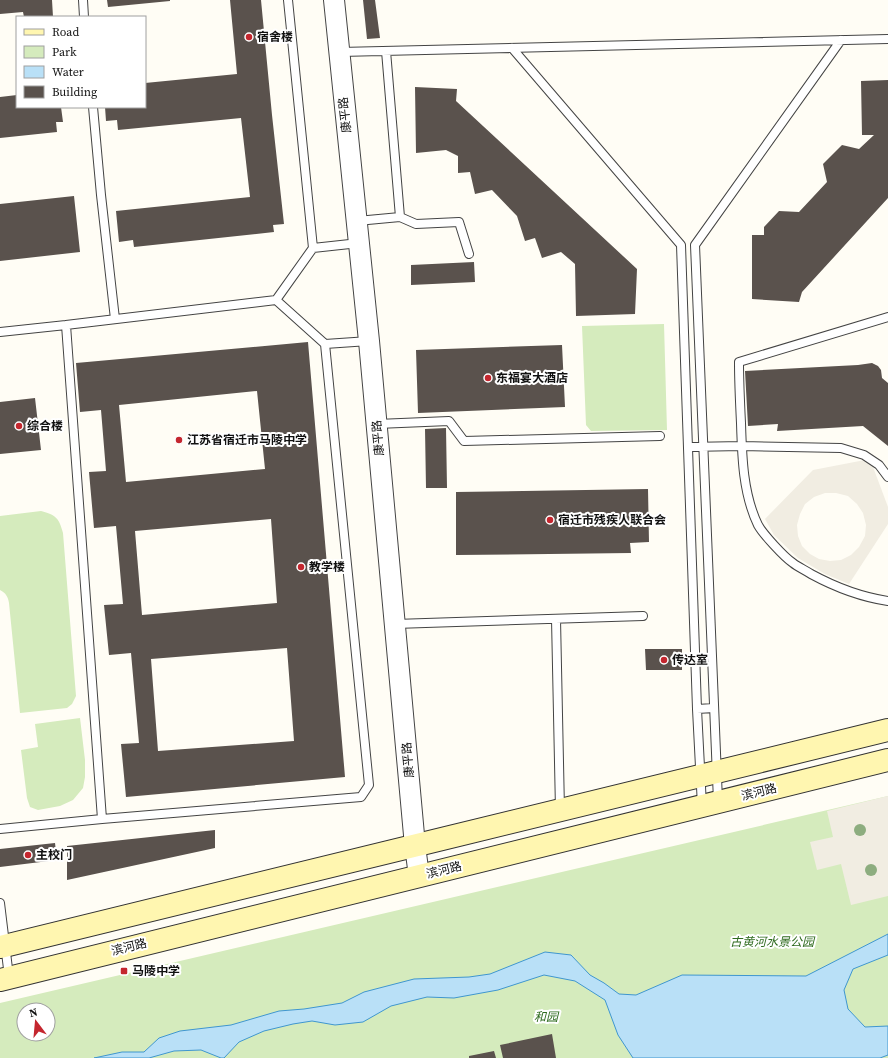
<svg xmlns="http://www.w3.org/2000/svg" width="888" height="1058" viewBox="0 0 888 1058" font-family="'Source Serif 4','Noto Sans SC',serif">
	<rect width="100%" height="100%" fill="#fffdf5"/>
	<!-- green -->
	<path fill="#d5ebbd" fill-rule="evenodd" d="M664,324L667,430L591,431L586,425L582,326Z
		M41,511C56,515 59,518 63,533L76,696L72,704L67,708L20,713L9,603C8,597 6,593 0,590V516Z
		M80,718L85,760V777L83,788L73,800L60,806L38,810L30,807L27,798L21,750L38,747L35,724Z
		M888,796V1058H0V1003ZM24,1010H48V1034H24Z"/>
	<!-- plaza -->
	<path fill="#f1ede2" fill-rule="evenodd" d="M870,459L888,507V524L849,584L825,574L798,558L774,535L765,519L813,470ZM825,493H836L848,496L857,504L863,513L866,525L865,536L859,547L851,555L841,560L830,561L819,559L810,554L802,546L798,536L797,525L800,514L805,504L814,497Z
		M888,796V896L851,905L841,864L817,870L810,842L833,837L827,811Z"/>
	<!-- water -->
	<path fill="#b9e0f7" stroke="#3f96cf" d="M888,934V955L853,969L844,990L848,1009L865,1027L888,1026V1055L880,1058H633L618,1035L605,1000L575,981L544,975L498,990L454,998L427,997L391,1006L363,1022L335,1025L312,1021L293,1024L264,1031L239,1042L224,1058H221L201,1050L174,1051L149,1058H94L122,1052H144L159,1038L180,1031L231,1025L279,1011L304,1009L342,1003L364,992L414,979L469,977L490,974L545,952L571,955L590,975L604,983L619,994L636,995L682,975L806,976Z"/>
	<!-- building -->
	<path fill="#5a524d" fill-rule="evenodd" d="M0,0H52L53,17H24L23,12L0,14Z
		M107,0H170V1L108,7Z
		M230,0H261L272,115L284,224L273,225L274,232L134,247L133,240L119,242L116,211L250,197L241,118L118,130L117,120L106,121L105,107H145V83L237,74Z
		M363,0H375L380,38L367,39Z
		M888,80V198L802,292L799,302L752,299V235H764V227L779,211L799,212L827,182L823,164L842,145L859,149L874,135H862L861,81Z
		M415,87L457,89L456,101L637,269L635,314L576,316L575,264L561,252L542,258L535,238L525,241L517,216L492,190L475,194L470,172L458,173V156L446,150L416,153Z
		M17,95V107H61L63,122H56L57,132L0,138V97Z
		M74,196L80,252L0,261V204Z
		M474,262L475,282L411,285V265Z
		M308,342L345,777L126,797L121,744L139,743L131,653L109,655L104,605L123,604L116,526L94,528L89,472L106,471L101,410L80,412L76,363ZM257,391L265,469L126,482L119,405ZM271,519L277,603L142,615L135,531ZM287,648L294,741L158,751L151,659Z
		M562,345L565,407L418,413L416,350Z
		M872,363L878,366L881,370L882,378L888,383V446L863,426L777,431L778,424L748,426L745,371L858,365Z
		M35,398L41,450L0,454V402Z
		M446,428L447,488H426L425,429Z
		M648,489L649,542L630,543L631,553L456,555V492Z
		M645,649H682V670H646Z
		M215,830V848L67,880V846Z
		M55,843L57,860L0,867V849Z
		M552,1034L556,1058H503L500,1045Z
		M494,1051L496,1058H469V1056Z"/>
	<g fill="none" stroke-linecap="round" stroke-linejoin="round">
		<!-- service casing -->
		<g stroke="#444" stroke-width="10">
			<path id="service" d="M83,0L84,17
				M512,48L681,245L697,709L702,806
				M386,51L400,217L416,224L459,222L469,254
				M340,52L888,39
				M93,107L101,195L115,319
				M357,221L400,217
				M313,248L359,243
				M888,317L739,362C739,383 740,403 741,423C742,457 743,494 758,525C763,534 784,557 793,563C798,567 805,570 811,574C835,587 861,597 888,601
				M0,332L66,325
				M325,344L369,341
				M377,424L449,421L464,441L660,436
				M688,447L742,446L841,448L864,455L879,465L888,477
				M556,619L560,810
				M395,624L643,616
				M697,709L714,708
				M718,801L695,245L841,40
				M102,819L361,797L369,785L325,344L276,300L313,248L288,0
				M0,829L102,819L66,325L276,300
				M0,903L9,977"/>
		</g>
		<!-- tertiary casing -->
		<g stroke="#444" stroke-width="22">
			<path id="tertiary" d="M334,0L369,341L415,846L419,876"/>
		</g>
		<!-- secondary casing -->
		<g stroke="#333" stroke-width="24">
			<path id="secondary" d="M0,947C296,874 592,803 888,730
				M0,980L888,760"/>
		</g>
		<!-- service -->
		<use href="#service" stroke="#fff" stroke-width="8"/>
		<!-- tertiary -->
		<use href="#tertiary" stroke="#fff" stroke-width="20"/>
		<!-- secondary -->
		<use href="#secondary" stroke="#fff6b0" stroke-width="22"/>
	</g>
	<!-- trees -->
	<g fill="#8dad7f">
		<circle cx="860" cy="830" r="6"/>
		<circle cx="871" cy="870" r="6"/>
	</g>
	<!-- markers -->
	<g fill="#c4262e" stroke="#fff" stroke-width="1.5">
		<circle cx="249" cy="37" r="4"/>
		<circle cx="488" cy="378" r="4"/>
		<circle cx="19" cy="426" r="4"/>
		<circle cx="179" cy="440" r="4"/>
		<circle cx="550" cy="520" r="4"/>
		<circle cx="301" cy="567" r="4"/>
		<circle cx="664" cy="660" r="4"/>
		<circle cx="28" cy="855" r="4"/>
		<rect x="120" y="967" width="8" height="8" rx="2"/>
	</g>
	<g text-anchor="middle" stroke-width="4" stroke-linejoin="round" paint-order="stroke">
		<!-- poi labels -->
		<g font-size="12" font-weight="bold" fill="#111" stroke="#fff" text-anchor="start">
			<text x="257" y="41">宿舍楼</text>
			<text x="496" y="382">东福宴大酒店</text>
			<text x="27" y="430">综合楼</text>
			<text x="187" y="444">江苏省宿迁市马陵中学</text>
			<text x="558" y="524">宿迁市残疾人联合会</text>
			<text x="309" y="571">教学楼</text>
			<text x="672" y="664">传达室</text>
			<text x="36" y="859">主校门</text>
			<text x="132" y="975">马陵中学</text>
		</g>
		<!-- street labels -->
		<g font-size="12" fill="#111" stroke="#fff">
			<text transform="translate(345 115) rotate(-96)" y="4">康平路</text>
			<text transform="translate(378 438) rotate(-95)" y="4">康平路</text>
			<text transform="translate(408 760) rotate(-95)" y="4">康平路</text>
			<text transform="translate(759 792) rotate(-14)" y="4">滨河路</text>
			<text transform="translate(444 870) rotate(-14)" y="4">滨河路</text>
			<text transform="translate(129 947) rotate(-14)" y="4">滨河路</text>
		</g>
		<!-- park labels -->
		<g font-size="12" font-style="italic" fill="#2f6b1f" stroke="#fff">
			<text x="772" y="946">古黄河水景公园</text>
			<text x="546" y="1021">和园</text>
		</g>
	</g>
	<!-- legend -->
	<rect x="16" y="16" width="130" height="92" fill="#ffffff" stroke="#a0a0a0"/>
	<rect x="24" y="29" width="20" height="6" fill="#fff6b0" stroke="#a0a0a0"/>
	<text x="52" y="36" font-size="12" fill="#111111">Road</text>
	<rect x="24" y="46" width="20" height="12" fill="#d5ebbd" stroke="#a0a0a0"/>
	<text x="52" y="56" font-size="12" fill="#111111">Park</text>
	<rect x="24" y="66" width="20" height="12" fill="#b9e0f7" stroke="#a0a0a0"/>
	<text x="52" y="76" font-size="12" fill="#111111">Water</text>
	<rect x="24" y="86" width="20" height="12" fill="#5a524d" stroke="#a0a0a0"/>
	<text x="52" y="96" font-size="12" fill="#111111">Building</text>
	<!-- north arrow -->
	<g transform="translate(36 1022) rotate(344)"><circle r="19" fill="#ffffff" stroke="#a0a0a0"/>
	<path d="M0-3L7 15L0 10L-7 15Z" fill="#c4262e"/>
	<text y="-6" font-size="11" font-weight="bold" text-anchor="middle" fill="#111111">N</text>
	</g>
</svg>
